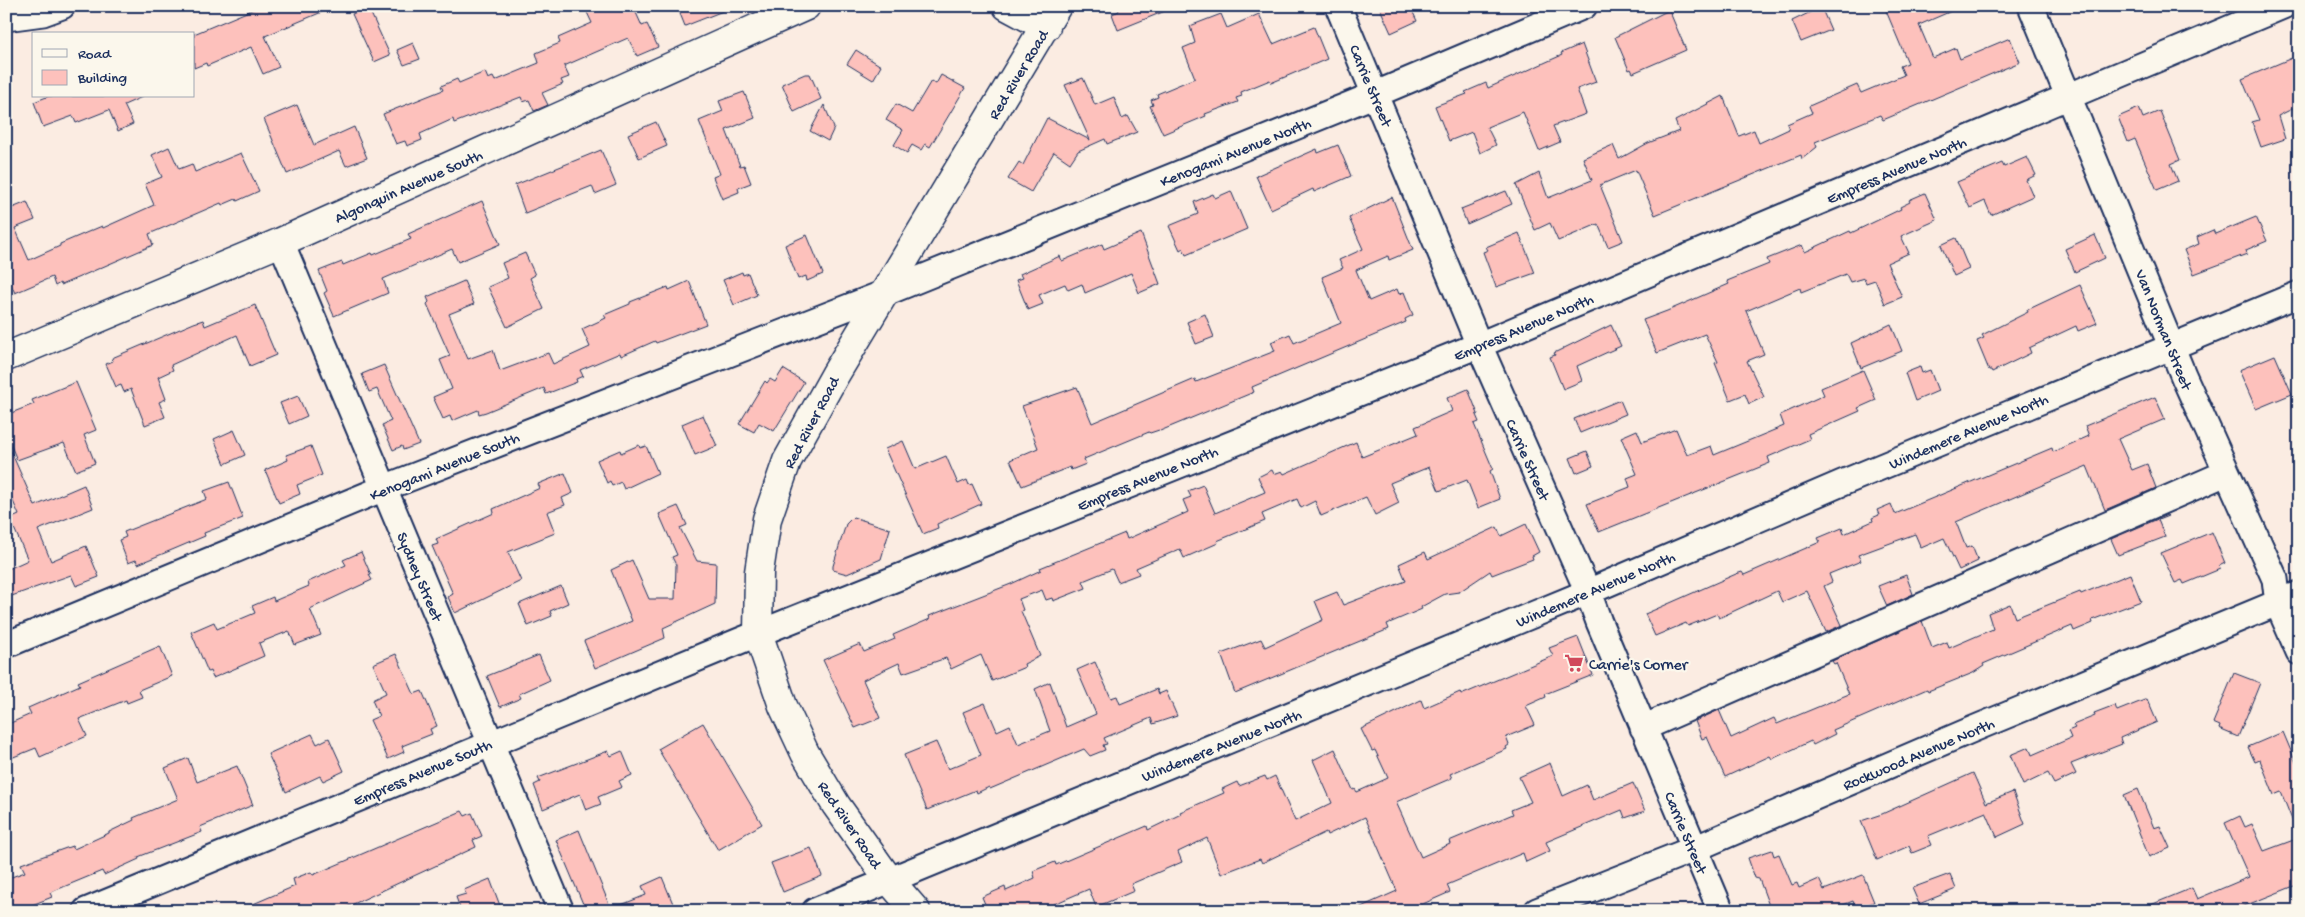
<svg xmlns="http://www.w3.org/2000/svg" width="2305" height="917" viewBox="0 0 2305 917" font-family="'Gochi Hand',sans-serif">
	<rect width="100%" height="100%" fill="#fbece2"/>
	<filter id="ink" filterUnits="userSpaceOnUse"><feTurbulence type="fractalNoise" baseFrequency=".02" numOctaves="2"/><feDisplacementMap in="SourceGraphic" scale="10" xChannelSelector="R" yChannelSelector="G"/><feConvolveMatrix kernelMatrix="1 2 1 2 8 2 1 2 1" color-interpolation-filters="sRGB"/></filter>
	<g filter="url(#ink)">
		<!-- building -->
		<path fill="#fdc1bc" stroke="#1b2f5e" d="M261,6H336L265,36L279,67L263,74L251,47L207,66L206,63L194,68V34Z
			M584,6H633L642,26L647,24L658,47L637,56L628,38L564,66L569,77L561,80L563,84L542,93L548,105L534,111L529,100L523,102L521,97L454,123L453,119L420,134L422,140L407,146L405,141L396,144L383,114L443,90L441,86L457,79L459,83L485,72L488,79L493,77L495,81L539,63L536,53L560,43L558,38L592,23Z
			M677,6H733V7L685,26Z
			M1117,6H1175V7L1118,30L1112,14L1119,11Z
			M1379,6H1410L1417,21L1391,33Z
			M1884,6H1963L1919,25L1933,58L1956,48L1960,59L2010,38L2020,62L1883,120L1880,115L1815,142L1817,147L1802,159L1801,155L1655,215L1636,170L1600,185L1623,241L1608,247L1598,224L1558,241L1550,223L1535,230L1516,185L1539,173L1548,198L1592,180L1583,158L1613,145L1619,159L1648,143L1679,131L1675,121L1723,96L1739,136L1754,130L1759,143L1789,129L1787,124L1812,113L1809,106L1857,85L1861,93L1904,75L1900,66L1908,63Z
			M368,7L390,55L374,62L352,14Z
			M1821,7L1831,30L1801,42L1792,21Z
			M1669,10L1686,50L1633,73L1631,69L1629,70L1615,37Z
			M1221,14L1227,28L1259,14L1273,44L1314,27L1327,59L1271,83L1270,80L1241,92L1242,96L1236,98L1238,102L1205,114L1206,116L1163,134L1150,106L1153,105L1151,100L1158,97L1157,94L1195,78L1183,48L1195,43L1190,26Z
			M413,43L420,59L404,65L397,50Z
			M1582,44L1596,82L1577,89L1586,114L1553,126L1560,142L1539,151L1523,112L1487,127L1496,145L1480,153L1472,132L1449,141L1435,106L1467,94L1465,92L1486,83L1488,88L1562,55L1561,53Z
			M856,50L881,66L873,80L847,64Z
			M2299,55V90L2292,93L2298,106L2278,116L2285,139L2261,147L2252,122L2259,120L2242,79Z
			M805,74H810L821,99L794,112L782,84Z
			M941,75L965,88L930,147L925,144L921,150L912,145L907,153L894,145L903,130L886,120L896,104L912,113L931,81L936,84Z
			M1083,78L1095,105L1114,97L1122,119L1128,116L1137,132L1107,144L1105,139L1078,151L1070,163L1054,152L1031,192L1008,179L1019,162L1023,165L1047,118L1090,140L1065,85Z
			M744,92L755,118L726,130L740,166L744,165L751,183L738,188L739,192L722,199L713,177L720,174L699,121L723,111L719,101Z
			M49,96H142V97L124,105L133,124L118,131L109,110L76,123L73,116L43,127L34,102Z
			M297,105L314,145L354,127L367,158L346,166L339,151L287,174L264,119Z
			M824,105L834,128L828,141L810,131Z
			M2139,108L2143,118L2160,111L2180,160L2171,164L2178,181L2157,190L2135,139L2128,142L2118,117Z
			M656,122L667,146L639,158L628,134Z
			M1338,145L1351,176L1314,192L1313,189L1271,209L1256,176L1317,149L1318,153Z
			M169,147L179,169L192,164L195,172L241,153L259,191L237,201L236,199L222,205L221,203L149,234L153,245L61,285L60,283L55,286L52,277L15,293L6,274V208L7,210L27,202L35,220L15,228L29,260L60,246V244L102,226L103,228L154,205L145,184L162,177L152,155Z
			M601,150L616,185L595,194L592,186L525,213L515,185Z
			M2027,157L2036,175L2026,180L2033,196L1991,215L1985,201L1970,208L1957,182L2002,163L2004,167Z
			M1231,191L1247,229L1186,255L1183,248L1180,250L1169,226L1198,214L1194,202L1213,194L1215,198Z
			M1506,191L1512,204L1467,224L1461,209Z
			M1925,193L1937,220L1901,236L1909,253L1887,263L1902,297L1885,304L1875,280L1866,283L1864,278L1850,282L1846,274L1801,292L1800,288L1746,311L1764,354L1747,361L1764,397L1749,404L1745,394L1730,400L1715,363L1718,362L1705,334L1657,353L1643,320L1667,311L1729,284L1727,281L1769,264L1767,259L1802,245L1805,252L1850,231L1851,233L1901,209L1900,207L1910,202L1909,200Z
			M1392,197L1413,250L1389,260L1388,256L1356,270L1369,301L1397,289L1399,294L1404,292L1413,315L1405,319L1406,322L1252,387L1254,392L1160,431L1159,430L1150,433L1149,432L1084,459L1086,464L1071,470L1070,467L1022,486L1010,460L1038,448L1022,406L1077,387L1092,423L1195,379L1196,382L1275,351L1271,342L1290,334L1294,343L1341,323L1322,277L1343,268L1339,260L1363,249L1349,218Z
			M482,201L500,244L458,262L452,249L383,279L388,293L334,316L324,293L327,291L319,271L342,262L343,265L372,253L373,255L411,239L408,234Z
			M2256,217L2267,241L2246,250L2247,254L2194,274L2184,250L2199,244L2197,237L2213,230L2215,234Z
			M1141,233L1160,284L1139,293L1131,273L1085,293L1082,284L1068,290L1065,284L1039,295L1043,304L1028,310L1016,280L1022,278L1020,274L1060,256L1062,261L1102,244L1104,249Z
			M1519,233L1535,273L1496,287L1483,252L1488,250L1486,247Z
			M807,235L823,274L807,281L806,276L798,279L785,245Z
			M2095,235L2105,258L2075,272L2065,249Z
			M1956,238L1969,269L1954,276L1941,245Z
			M525,253L535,275L530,278L544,309L507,327L488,287L508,278L502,263Z
			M742,272L743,275L748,273L757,295L734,305L723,280Z
			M464,281L474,304L449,314L468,359L493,350L500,371L548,353L553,364L590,347L582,329L606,318L604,315L630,304V302L668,287L669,290L689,281L706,324L656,343L655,341L621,356L620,353L580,370L583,376L576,379L577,382L546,394L544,388L486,412L479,414L478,410L452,421L450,416L443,419L433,397L452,389L440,360L450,356L427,304L429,302L427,297Z
			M2080,285L2097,323L2078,331L2076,326L2029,348L2031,353L1992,372L1991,370H1989L1977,341L1984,338L1982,335L2028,312L2027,310Z
			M255,305L276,355L250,366L237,335L171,365L173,370L158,377L166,399L159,402L165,417L145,425L131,389L124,392L121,385L116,387L106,364L113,361L112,358L194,323L203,320L205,326Z
			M1205,314L1214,337L1196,344L1187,322Z
			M1891,324L1902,351L1861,368L1851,343Z
			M1611,325L1621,346L1577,366L1582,381L1563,389L1550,357L1555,355L1554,353Z
			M2275,355L2292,394L2256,409L2239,370Z
			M384,365L419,444L403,450L402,446L393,450L382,425L391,421L377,389L369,392L362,374Z
			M1920,367L1922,373L1930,370L1938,391L1915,401L1905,373Z
			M783,369L804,382L774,431L759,423L754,432L739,424L765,381L767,383L770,379L775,382Z
			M1863,370L1876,400L1858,408L1860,411L1808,434L1810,439L1768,457L1770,463L1599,532L1587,504L1630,487L1627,478L1637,474L1621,437L1637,430L1642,442L1676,429L1687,455L1711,446L1714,455L1784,426L1780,415L1824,395L1821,388Z
			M76,382L96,430L84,435L95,463L76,471L64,443L17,460L6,434V415L34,404L32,400Z
			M1468,389L1478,414L1476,415L1479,422L1474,424L1493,469L1490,471L1500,499L1478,508L1467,480L1439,491L1429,467L1390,483L1399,503L1375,515L1366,497L1321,516L1315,501L1301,508L1297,499L1262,514L1265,521L1217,541L1218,543L1184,558L1180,549L1136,568L1139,574L1118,582L1112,569L1083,581L1086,588L1053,601L1052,598L1046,600L1042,590L1019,599L1023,610L1021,611L1040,656L1024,664L1025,667L992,681L981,655L951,669L946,658L903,673L899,663L863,680L880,718L855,728L823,660L860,644L864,652L895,639L893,635L930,619L929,616L1011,584L1041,570L1040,568L1125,533L1127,539L1168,521L1188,512L1183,500L1191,497L1188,491L1203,485L1215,513L1265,492L1258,477L1272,470L1274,474L1282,471L1284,474L1356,442L1362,457L1418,434L1415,427L1452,411L1447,398Z
			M298,396L307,416L289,424L280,403Z
			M2155,397L2165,419L2118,439L2132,470L2147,464L2156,488L2105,510L2087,466L1956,522L1966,548L1972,546L1978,561L1959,570L1944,538L1921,548L1915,534L1858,555L1861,561L1829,574L1832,582L1824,586L1842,625L1826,632L1807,591L1782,602L1777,591L1719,618L1717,614L1688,626L1686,623L1655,636L1645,614L1736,574L1742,572L1744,575L1820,542L1818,538L1842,528L1844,534L1873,521L1872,518L1879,515L1877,510L1891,504L1895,514L2052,448L2053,452L2089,436L2085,426Z
			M1620,400L1626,414L1580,433L1574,419Z
			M703,415L717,446L695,455L682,424Z
			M234,430L245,455L225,464L214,439Z
			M6,440L35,506L84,485L93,508L38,530L51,561L86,546L99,577L76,586L71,575L6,598V570L28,560L10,519L19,515L6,485Z
			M903,441L915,469L946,456L958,484L967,480L969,485L972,484L981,504L937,524L938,528L923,534L885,449Z
			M639,445L640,448L646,446L658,473L624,489L621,482L612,486L610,481L607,483L597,460L620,450L621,453Z
			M311,446L322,475L297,485L300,494L279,503L265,470L288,460L286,455Z
			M1587,451L1593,466L1576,473L1570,458Z
			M565,473L573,493L562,498L565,505L547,512L555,533L508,552L521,581L455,613L448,597L453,594L432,546L438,544L436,539L494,513L493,509L540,488L538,484Z
			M229,482L243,518L204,533L205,536L172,550L138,564L136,560L128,563L119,540L126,537L124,532L207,499L204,491Z
			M678,506L687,525L680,528L697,561L716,563L715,604L663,628L665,638L595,668L584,641L632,621L611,570L632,560L649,599H675L676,565L672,557L677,555L659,514Z
			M2167,515L2168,516L2158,520L2165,537L2118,555L2111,539Z
			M853,517L890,529L881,559L847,574L833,570V566L846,524Z
			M1526,524L1539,552L1532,556L1533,559L1492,575L1490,571L1459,592L1445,594L1421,607L1422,609L1387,624L1389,629L1235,693L1221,654L1261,639L1265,647L1323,620L1315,601L1337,592L1343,605L1406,581L1399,564L1425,552L1428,559L1497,527L1501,536Z
			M2212,532L2225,563L2219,566L2220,569L2184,584L2182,580L2175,583L2161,553Z
			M361,552L371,575H369L372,580L310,609L321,635L295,645L289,631L259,643L264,656L213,678L210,671L208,672L191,632L214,622L217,629L255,613L252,606L273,597L274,601L309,586L308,582L346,565L343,560Z
			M2130,574L2141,601L2092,620L2093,623L2074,631L2072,626L1983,664L1984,666L1973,673L1928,691L1927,689L1833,730L1835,734L1813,745L1811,741L1772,759L1770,756L1725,777L1707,737L1702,739L1695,721L1719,710L1731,738L1774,718L1777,724L1849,694L1836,663L1834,664L1832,661L1922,621L1932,648L1947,642L1949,648L1993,629L1988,613L2010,604L2015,618L2080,592L2081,594Z
			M1906,575L1913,594L1887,606L1878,586Z
			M561,586L568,603L550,611L552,616L528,626L519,604Z
			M1578,637L1593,675L1545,694L1546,697L1526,706L1535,725L1506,737L1509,745L1506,747L1507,749L1450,774L1452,778L1396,802L1421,857L1450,844L1449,841L1513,814L1511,810L1531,802L1519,777L1550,763L1563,796L1587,785L1593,800L1633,783L1645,811L1625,818L1622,810L1546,842L1550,851L1526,862L1523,853L1447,885L1450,892L1407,911H1352L1397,891L1365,817L1327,835L1326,832L1262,863L1260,859L1221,874L1207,838L1178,852L1182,862L1131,884L1134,891L1096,907L1089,889L1038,911H988L982,897L1005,887L1006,891L1035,878L1033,871L1055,862L1056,865L1147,826L1148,830L1181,814L1180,812L1224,793L1222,789L1237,782L1239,786L1265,776L1267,780L1275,776L1295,821L1332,803L1313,760L1335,749L1353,790L1355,789L1357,792L1388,778L1375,750L1372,751L1361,729L1421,700L1424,708L1460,692L1461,695L1553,656L1549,648Z
			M160,646L172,676L139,690L142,697L127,703L126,700L79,719L87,736L40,757L36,748L6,760V725L31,714L28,708L80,685L78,682Z
			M396,654L414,694L422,691L437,726L430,729L432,734L402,746L404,752L388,759L370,720L379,716L372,700L386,693L373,664Z
			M539,655L550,680L519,694L521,698L500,707L487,676Z
			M1095,662L1111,698L1117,696L1120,704L1157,689L1159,694L1166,691L1177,716L1153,724L1151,718L1104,738L1107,744L1103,745L1105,750L1090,756L1084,749L990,789L989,787L977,793L976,790L927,810L904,755L936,742L948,769L981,755L963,712L985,703L997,731L1010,725L1018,744L1050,731L1035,689L1050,682L1066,727L1096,714L1077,670Z
			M2234,673L2260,683L2238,737L2219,729L2220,726L2213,723Z
			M2147,699L2157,722L2120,738L2122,744L2071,764L2076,774L2054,784L2048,773L2023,785L2010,755L2029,747L2032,755L2071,738L2068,731L2075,728L2073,725L2095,716L2094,713L2115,705L2117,711Z
			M703,723L762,824L718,850L658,749Z
			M2283,732L2299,770L2298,835L2281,792L2274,795L2260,760L2255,762L2248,747Z
			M312,734L317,744L329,738L344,771L323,781L320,776L286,792L268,754Z
			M608,751L611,756L622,751L632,775L619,781L622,787L598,797L601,804L586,810L580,794L543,809L534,785L540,782L538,778Z
			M188,758L197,782L237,766L253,805L200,827L202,832L138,857L139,859L104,875L102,871L56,890L50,893L52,897L27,907L29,911H9L6,903V879L25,872L21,864L72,846L74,849L109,833V832L134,820L133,818L178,799L165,768Z
			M1973,773L1986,803L2013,792L2025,824L1997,837L1986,812L1928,836L1932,845L1912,853L1909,846L1877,860L1861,821L1882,814Z
			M2138,789L2154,828L2160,826L2170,848L2149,857L2124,795Z
			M462,811L465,816L472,813L482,836L473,840L476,847L360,901L340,910L338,905L323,911H237L295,886L293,879L311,872L313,875Z
			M2240,816L2245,827L2252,824L2264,851L2299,838V884L2232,911H2136L2192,888L2197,899L2249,877L2225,823Z
			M579,830L611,909L646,895L642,886L662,877L676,911H586L556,840Z
			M811,848L822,876L783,892L771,863Z
			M1772,850L1774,856L1779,854L1792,885L1797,883L1799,888L1819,879L1824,890L1863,875L1874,902L1856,909L1853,901L1828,911H1771L1759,879L1755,878L1748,858Z
			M1950,874L1956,889L1919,904L1912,888Z
			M490,879L502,911H461L456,897L466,894L464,890Z"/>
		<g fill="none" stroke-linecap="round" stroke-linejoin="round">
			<!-- minor casing -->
			<g stroke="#1b2f5e" stroke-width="29">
				<path id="minor" d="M1338,6L1479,345L1588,592L1599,622L1721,911
					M2031,6L2184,377L2275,579L2278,604L2299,652
					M6,18L43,13L62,6
					M281,242L561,911
					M6,645L384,488L885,293L1376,94L1584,6
					M1643,728L2226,473
					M86,911L742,640L1479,345L2283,6
					M815,911L1588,592L1842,483L2299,294
					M1537,911L1694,849L1971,730L2299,594"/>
			</g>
			<!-- major casing -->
			<g stroke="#1b2f5e" stroke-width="31">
				<path id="major" d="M1007,6L1046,27
					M6,357L281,242L806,6
					M916,911L890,881L836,805L805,753L783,706L758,633L759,572L767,519L787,461L835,375L1057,6"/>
			</g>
			<!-- minor -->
			<use href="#minor" stroke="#fbf7ec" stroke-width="25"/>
			<!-- major -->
			<use href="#major" stroke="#fbf7ec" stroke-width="28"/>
		</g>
	</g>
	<!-- icons -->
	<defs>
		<g id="supermarket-bare" transform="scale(1.5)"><path d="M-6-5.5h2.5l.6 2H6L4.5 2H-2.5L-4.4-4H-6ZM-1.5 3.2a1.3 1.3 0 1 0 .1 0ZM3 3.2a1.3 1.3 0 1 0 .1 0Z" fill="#d1495b" stroke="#fbf7ec" stroke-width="2.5" paint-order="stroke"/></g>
	</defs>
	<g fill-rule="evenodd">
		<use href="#supermarket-bare" x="1574" y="663"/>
	</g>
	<g text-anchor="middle" stroke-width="4.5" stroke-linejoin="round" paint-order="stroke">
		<!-- street labels -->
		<g font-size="16" fill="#1b2f5e" stroke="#fbf7ec">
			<text transform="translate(1017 74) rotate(-59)" y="6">Red River Road</text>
			<text transform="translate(1372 85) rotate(67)" y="6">Carrie Street</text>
			<text transform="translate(1235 151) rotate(-22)" y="6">Kenogami Avenue North</text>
			<text transform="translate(1896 169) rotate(-23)" y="6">Empress Avenue North</text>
			<text transform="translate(408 185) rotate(-24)" y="6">Algonquin Avenue South</text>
			<text transform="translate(1523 326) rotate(-23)" y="6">Empress Avenue North</text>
			<text transform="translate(2165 329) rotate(68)" y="6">Van Norman Street</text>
			<text transform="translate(810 422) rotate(-62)" y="6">Red River Road</text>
			<text transform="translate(1968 430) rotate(-23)" y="6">Windemere Avenue North</text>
			<text transform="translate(1529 459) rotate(66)" y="6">Carrie Street</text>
			<text transform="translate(444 465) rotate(-22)" y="6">Kenogami Avenue South</text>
			<text transform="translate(1147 477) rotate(-22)" y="6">Empress Avenue North</text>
			<text transform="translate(421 576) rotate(67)" y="6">Sydney Street</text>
			<text transform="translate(1595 588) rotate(-23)" y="6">Windemere Avenue North</text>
			<text transform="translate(1221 744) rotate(-22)" y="6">Windemere Avenue North</text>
			<text transform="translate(1918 753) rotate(-23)" y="6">Rockwood Avenue North</text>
			<text transform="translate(422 771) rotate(-23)" y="6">Empress Avenue South</text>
			<text transform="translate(851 824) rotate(56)" y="6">Red River Road</text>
			<text transform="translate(1687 832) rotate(67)" y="6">Carrie Street</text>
		</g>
		<!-- poi labels -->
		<g font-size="16" fill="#1b2f5e" stroke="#fbf7ec" text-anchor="start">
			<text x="1589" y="669">Carrie's Corner</text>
		</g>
	</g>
	<!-- margin -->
	<rect width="2305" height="917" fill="none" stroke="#fbf7ec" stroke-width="25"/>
	<rect x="12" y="12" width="2280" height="892" fill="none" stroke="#1b2f5e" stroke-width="2" filter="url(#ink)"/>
	<!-- legend -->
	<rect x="32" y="32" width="162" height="65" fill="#fbf7ec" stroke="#a1a7b3"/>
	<rect x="42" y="49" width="25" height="8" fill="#fbf7ec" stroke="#a1a7b3"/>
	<text x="78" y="58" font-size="15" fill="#1b2f5e">Road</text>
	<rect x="42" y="70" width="25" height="15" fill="#fdc1bc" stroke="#a1a7b3"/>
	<text x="78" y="82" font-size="15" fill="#1b2f5e">Building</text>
</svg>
